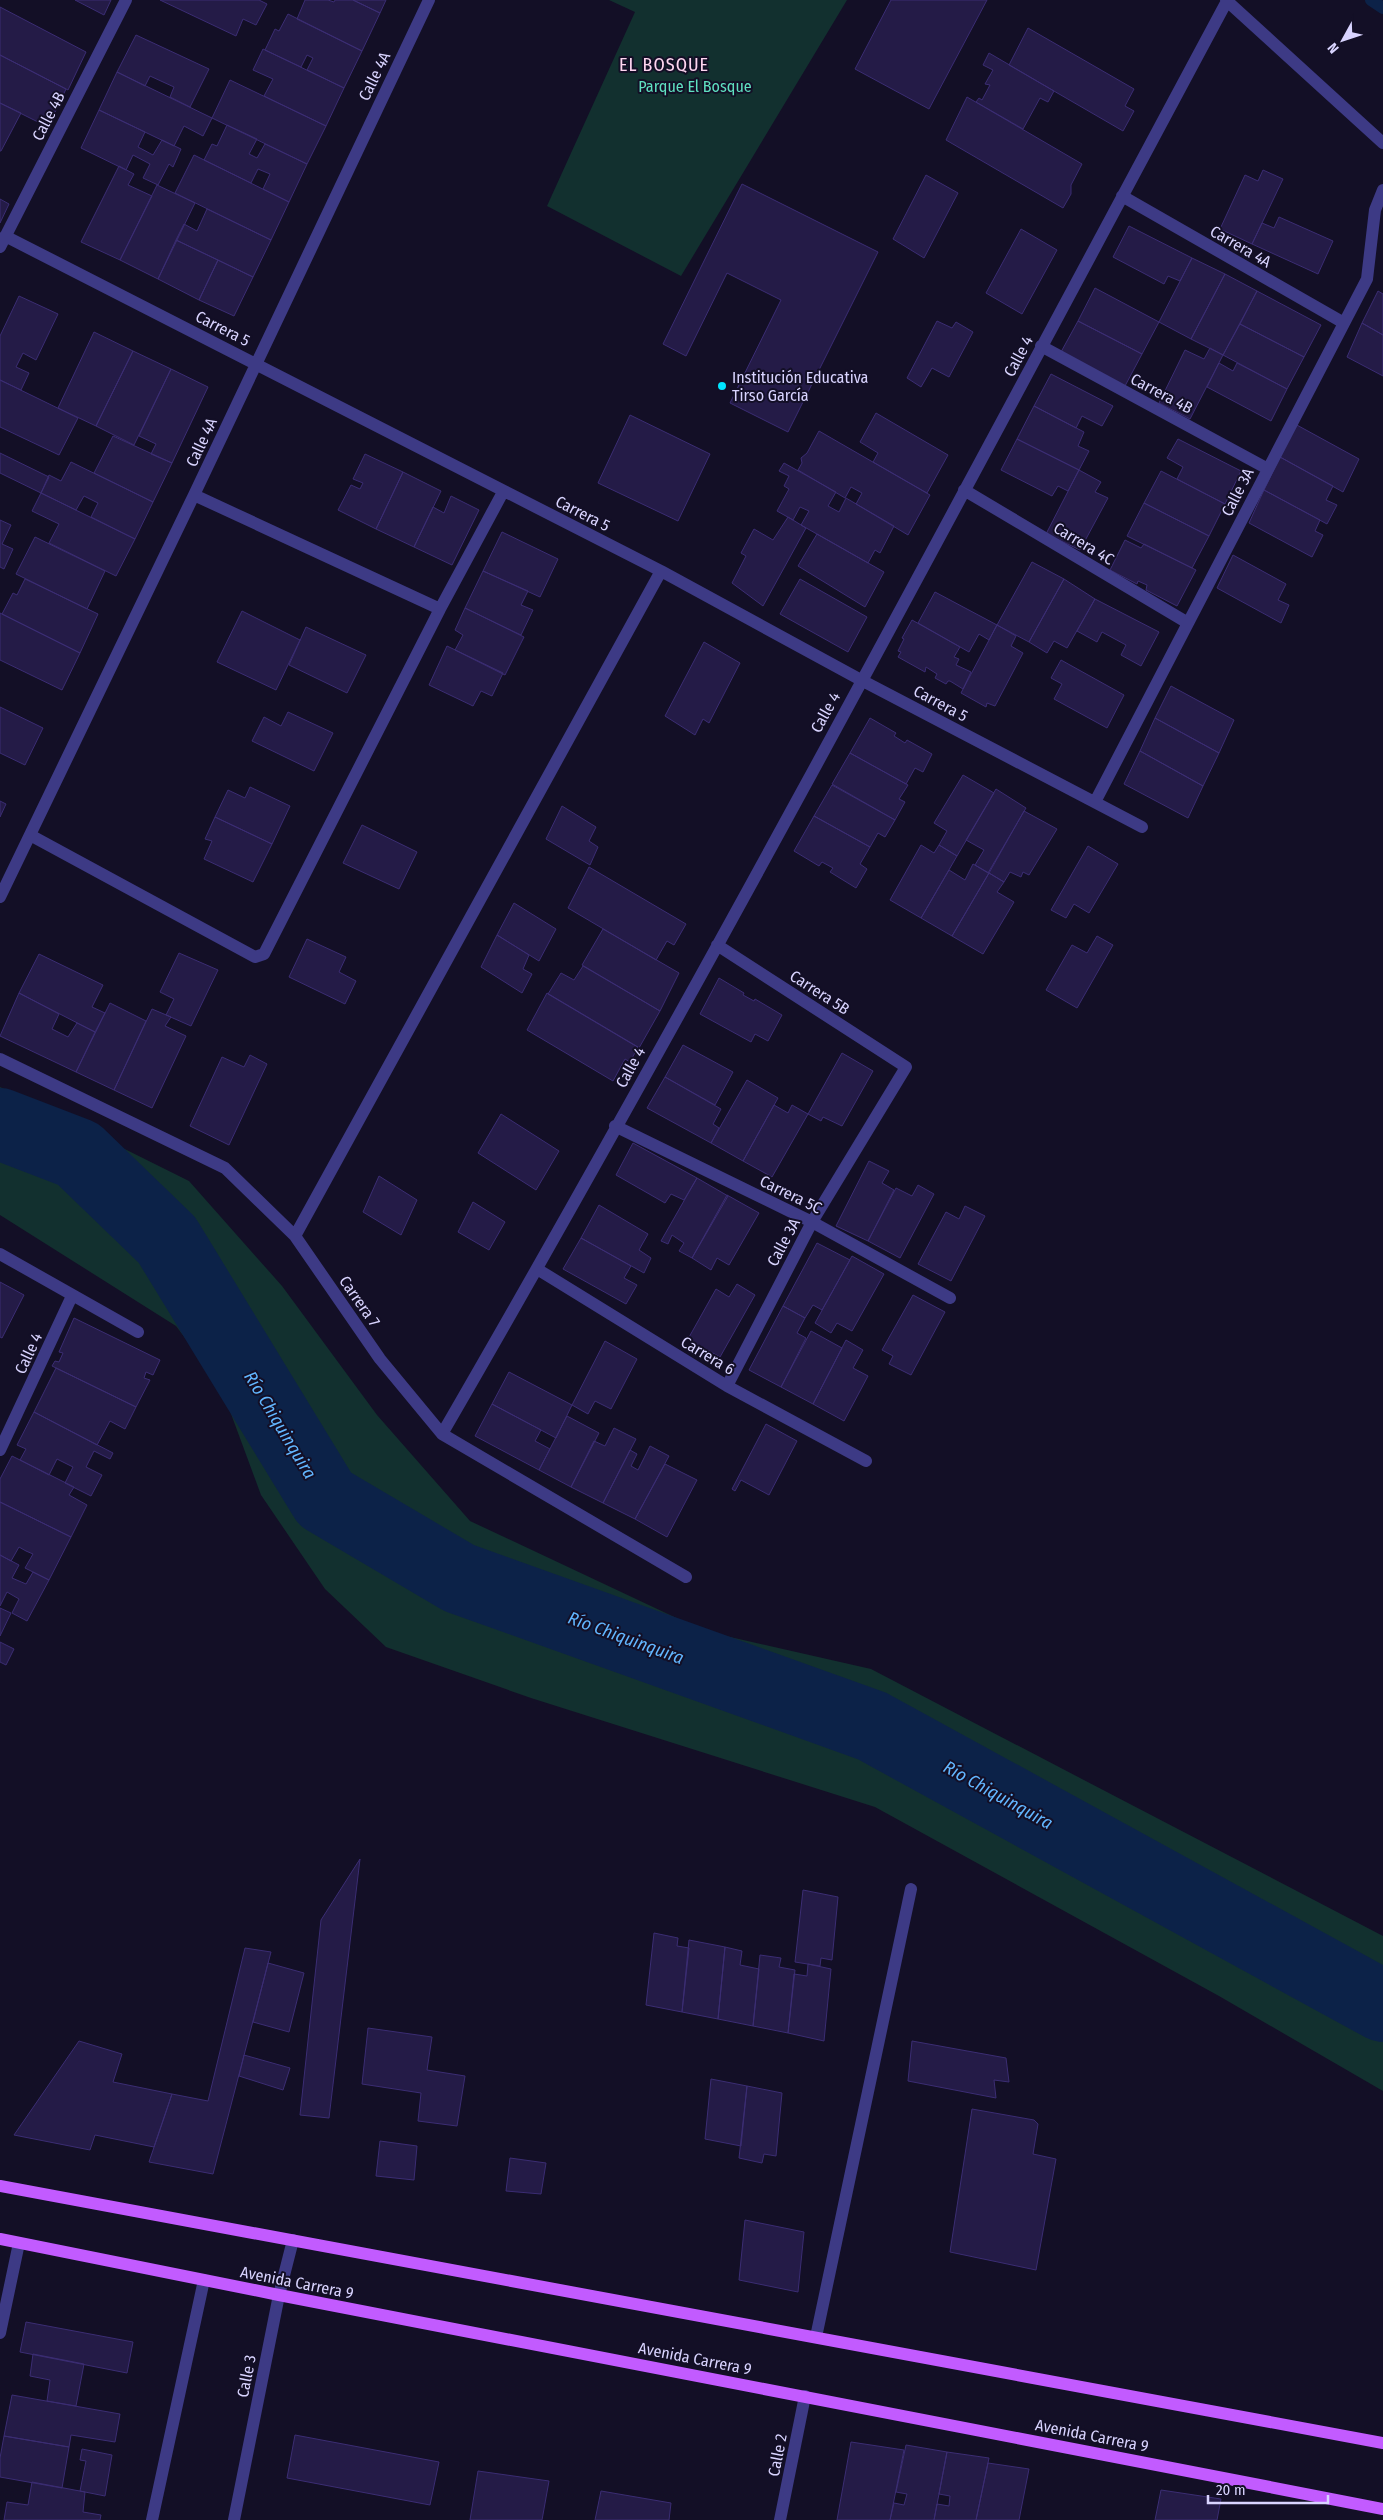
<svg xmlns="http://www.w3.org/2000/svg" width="1383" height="2520" viewBox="0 0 1383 2520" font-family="'Fira Sans Condensed',sans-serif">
	<rect width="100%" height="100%" fill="#130f26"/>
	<!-- green -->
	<path fill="#12302f" d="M609,0H847L681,276L547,206L635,12Z
		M0,1087L189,1181L282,1286L377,1415L470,1521L704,1631L871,1669L1383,1936V2091L1219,1996L875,1807L531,1698L386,1647L325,1589L261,1495L220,1384L176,1326L0,1215Z"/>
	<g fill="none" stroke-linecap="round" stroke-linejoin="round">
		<!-- stream -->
		<path stroke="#0c2248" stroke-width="12" d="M1371,0L1383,8"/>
		<!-- river -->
		<path stroke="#0c2248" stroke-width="72" d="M0,1124L78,1154L167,1240L325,1499L459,1578L872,1726L1383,2006"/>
	</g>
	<!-- building -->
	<path fill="#241b47" stroke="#3b2d73" d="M75,0H111L104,15Z
		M160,0H259L267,4L256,25L243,19L236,36Z
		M305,0H328L334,2L335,0H353L380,13L362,51L297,19Z
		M353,0H386L380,13Z
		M891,0H987L929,109L855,69Z
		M0,7L86,52L68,90L0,55Z
		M288,14L362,51L344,88L307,70L313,58L307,55L301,67L265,50L275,29L279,31Z
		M1028,28L1134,89L1125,106L1134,111L1123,131L1009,65Z
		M136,35L209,69L190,107L170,97L174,87L150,76L145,86L117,72Z
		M263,49L344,88L326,126L264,96L273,79L253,70Z
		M989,53L1054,91L1048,102L1040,98L1023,129L976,102L979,98L982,100L990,85L985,84L993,70L983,65Z
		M0,55L66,89L48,127L0,103Z
		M117,72L212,118L203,136L184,126L174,146L99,110Z
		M230,80L326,126L307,164L212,118Z
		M967,97L1082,164L1071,185V194L1063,208L946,140Z
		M0,103L21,113L1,151H0Z
		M99,110L145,132L138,147L153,155L162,140L181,149L173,167L169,164L158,185L143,178L150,164L133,155L126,170L81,148Z
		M227,125L257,139L249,154L257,158L265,144L307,164L289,202L263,189L270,174L258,169L251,183L204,160L212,144L217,146Z
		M194,155L289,202L271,240L175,193Z
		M119,166L134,174L128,185L152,196L120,260L81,242Z
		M1263,170L1283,179L1252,244L1220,229L1245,175L1258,181Z
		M926,175L958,193L924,258L893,239Z
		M742,184L878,252L788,432L730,403L781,300L727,273L686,356L663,344Z
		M157,185L195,203L158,279L120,260Z
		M0,199L9,204L0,223Z
		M207,209L271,240L253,277L176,240L184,224L197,231Z
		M1279,217L1333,241L1318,274L1252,244L1262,223L1274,228Z
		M1129,226L1192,258L1180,281L1168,276L1164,284L1113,257Z
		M1021,229L1057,250L1022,314L986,293Z
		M176,240L218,260L199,300L158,279Z
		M1192,258L1225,274L1191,339L1159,322Z
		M218,260L253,277L234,316L199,300Z
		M1225,274L1257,291L1223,355L1191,339Z
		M1095,288L1159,322L1142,354L1078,321Z
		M1257,291L1321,325L1304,357L1240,324Z
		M1378,291L1383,294V335L1362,323Z
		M19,296L58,314L36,360L23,353L16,367L29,373L21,390L0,380V336Z
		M937,321L952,328L956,322L973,332L949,377L932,368L921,387L907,378Z
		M1078,321L1142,354L1125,386L1061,352Z
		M1362,323L1383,335V376L1347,357Z
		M1240,324L1304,357L1287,389L1223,355Z
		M94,332L133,351L96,426L58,408Z
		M1210,348L1223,355L1190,419L1159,403L1185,350L1204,359Z
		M133,351L171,369L134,445L96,426Z
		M1219,363L1233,371L1237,363L1287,389L1271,421L1207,387Z
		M171,369L208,387L172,463L151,454L156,444L139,436Z
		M1051,374L1113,406L1102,426L1082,416L1076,428L1034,406Z
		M0,380L78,418L59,455L0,427Z
		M1034,406L1084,432L1078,446L1089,451L1079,470L1017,439Z
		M876,413L948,455L927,493L873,462L878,453L860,442Z
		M630,415L710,454L678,521L598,483Z
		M1295,424L1359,459L1343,492L1280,457Z
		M819,431L930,495L908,535L856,504L862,493L851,487L845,498L798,470L802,463L801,458L807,453Z
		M113,436L172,463L153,502L94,473Z
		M1017,439L1079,470L1068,491L1058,486L1052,496L1001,470Z
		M1178,439L1241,471L1225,504L1177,479L1183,467L1167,458Z
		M0,453L49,477L41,493L0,473Z
		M365,454L403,472L376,529L338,510L351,485L360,489L363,483L353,479Z
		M1280,457L1333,486L1326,500L1337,505L1327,524L1264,490Z
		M71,462L153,502L135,539L91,517L98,503L84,496L76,510L41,493L49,475L61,481Z
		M784,463L836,492L828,506L839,512L846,498L894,526L880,553L875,550L868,563L801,525L809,511L800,507L793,520L777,511L789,489L784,486L789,476L779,471Z
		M1079,470L1101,482L1095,492L1108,498L1080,550L1046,534Z
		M1161,471L1225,504L1209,536L1144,503Z
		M403,472L441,491L414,547L376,529Z
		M1264,490L1320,520L1315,531L1323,535L1312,557L1249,523Z
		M41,493L135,539L116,576L49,543L59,524L32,511Z
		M451,496L479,510L452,565L414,547L433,507L444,513Z
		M1144,503L1209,536L1192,568L1127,536Z
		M788,517L806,528L763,606L732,583L746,556L741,553L754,529L773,540Z
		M0,520L11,525L2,544L13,549L4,569L0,567Z
		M502,532L558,559L540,597L483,571Z
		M817,534L884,572L865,607L798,566Z
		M35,537L105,571L87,609L16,574Z
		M1125,540L1141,548L1144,544L1196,570L1177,606L1146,590L1147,585L1138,581L1137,584L1110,570Z
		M1233,555L1286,584L1278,600L1289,605L1281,623L1217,588Z
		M1032,562L1064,579L1029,642L997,625Z
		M483,571L528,591L521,605L533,610L521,635L465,608Z
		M25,579L98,614L80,653L2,614L13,593L17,595Z
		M800,579L867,617L848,652L780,614Z
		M1064,579L1095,599L1067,648L1054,641L1047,653L1029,642Z
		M935,592L997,625L989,640L979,634L969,652L918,623Z
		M1095,599L1159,632L1141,666L1121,655L1126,645L1102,632L1097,642L1077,631Z
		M465,608L524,637L505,675L455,650L463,635L455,630Z
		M242,611L300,640L276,690L217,662Z
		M0,613L80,653L62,690L0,660Z
		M912,620L960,647L954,657L959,659L956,665L971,672L963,689L950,681H948L946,684L935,678L937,674L926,667L925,672L898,657L901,652L898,651L904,639L902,638Z
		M997,625L1016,636L1011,646L1023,653L995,706L987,703L986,707L961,693Z
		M306,627L366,655L347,693L289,665Z
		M704,642L740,663L709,723L703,719L695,735L665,716Z
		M447,646L503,673L492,696L481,691L473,706L429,685Z
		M1061,660L1124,695L1107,728L1054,699L1062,684L1051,678Z
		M1171,686L1234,720L1219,753L1155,718Z
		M0,707L43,728L25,765L0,753Z
		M288,712L333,733L314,771L252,741L264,717L281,726Z
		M870,718L896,733L894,736L905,743L907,740L932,754L923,772L915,768L906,784L850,753Z
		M1155,718L1219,753L1203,786L1140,751Z
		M1140,751L1203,786L1188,818L1124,784Z
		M850,753L908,785L899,799L905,802L895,820L832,784Z
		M963,775L994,793L957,856L939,845L947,831L934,823Z
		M832,785L895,820L885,837L878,833L870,847L814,816Z
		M250,787L290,806L272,844L215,817L228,790L245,798Z
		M996,789L1026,808L988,873L975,865L984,850L966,840Z
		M0,801L6,804L0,817Z
		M562,806L596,827L589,841L598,847L590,865L546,839Z
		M1024,811L1057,829L1029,875L1023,872L1021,877L1010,872L1004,882L989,873Z
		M814,816L870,847L860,864L867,869L856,888L830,872L833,868L822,862L819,866L794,851Z
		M215,817L272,844L253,882L204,859L212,841L205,839Z
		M362,825L417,852L399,889L343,863Z
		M921,845L934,853L939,845L957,856L921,918L890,900Z
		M1088,846L1118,864L1089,913L1074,904L1066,918L1051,910Z
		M973,864L989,873L952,936L921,918L949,870L965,880Z
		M589,867L686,924L674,945L667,941L656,960L568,908Z
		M989,873L1004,882L997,892L1014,902L983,954L952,936Z
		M514,903L556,929L539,961L497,935Z
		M603,929L679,973L660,1011L582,965Z
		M497,935L529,955L523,969L532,974L522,993L481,967Z
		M1097,936L1113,945L1077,1008L1046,990L1072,945L1087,953Z
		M307,939L346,957L339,972L356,981L345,1004L289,977Z
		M179,953L218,970L191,1026L166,1015L174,999L160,992Z
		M39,954L103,985L92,1007L105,1013L95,1032L19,993Z
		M583,966L660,1011L639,1048L548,994L561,973L574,980Z
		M719,978L744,993L743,995L754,1001L755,999L782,1015L768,1041L755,1034L751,1042L700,1014Z
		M19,993L59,1014L52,1029L68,1037L77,1023L95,1032L76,1072L0,1036Z
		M547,993L638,1047L630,1062L625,1059L613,1081L527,1030Z
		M110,1003L146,1021L114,1090L76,1072Z
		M152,1009L171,1017L165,1026L186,1036L152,1108L114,1090Z
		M683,1045L733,1072L715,1105L665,1077Z
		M842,1053L873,1071L842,1126L823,1117L821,1121L808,1114Z
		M250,1055L267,1064L229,1145L190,1126L222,1057L244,1067Z
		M665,1077L721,1109L713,1124L719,1128L711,1143L647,1108Z
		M747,1080L778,1098L743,1161L711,1143Z
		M774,1105L788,1113L792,1105L808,1114L772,1177L743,1161Z
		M501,1114L559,1151L536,1190L478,1153Z
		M633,1143L697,1178L684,1200L671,1194L665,1203L616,1175Z
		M869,1161L889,1171L882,1183L894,1190L868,1241L836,1226Z
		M379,1176L417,1200L401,1235L363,1212Z
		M697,1178L728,1196L692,1258L679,1251L684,1243L672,1235L668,1244L661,1241Z
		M918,1185L934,1194L900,1258L868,1241L896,1188L912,1196Z
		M727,1195L759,1213L729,1265L717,1258L711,1270L692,1258Z
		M473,1202L505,1222L489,1250L458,1232Z
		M599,1205L648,1234L639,1250L651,1258L644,1273L581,1238Z
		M965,1206L985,1216L951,1281L918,1264L946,1212L959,1219Z
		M581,1238L631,1266L624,1278L637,1285L626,1304L563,1269Z
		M817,1243L850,1260L822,1310L813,1305L805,1318L783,1306Z
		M852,1256L884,1274L852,1331L837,1323L831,1333L815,1323Z
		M0,1282L24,1295L2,1338L0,1337Z
		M737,1284L755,1295L720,1357L688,1339L716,1289L729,1297Z
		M913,1295L945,1312L911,1375L889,1364L893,1356L882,1350Z
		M783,1306L805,1318L797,1333L806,1338L781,1387L749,1370Z
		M74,1318L160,1360L153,1375L146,1372L144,1378L150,1380L136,1407L52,1366L55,1361L59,1362L63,1353L59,1352Z
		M811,1331L842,1348L813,1404L781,1387Z
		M846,1340L863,1350L853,1368L868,1376L844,1421L813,1404Z
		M605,1341L637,1359L611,1409L595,1401L588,1414L572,1405Z
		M56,1368L136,1407L125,1429L110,1421L97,1445L34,1412Z
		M509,1372L572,1405L556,1438L492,1404Z
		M492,1404L541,1430L535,1441L550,1449L539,1470L475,1436Z
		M34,1412L113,1453L110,1459L94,1451L86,1467L102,1475L91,1496L65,1483L73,1467L57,1459L49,1475L20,1460L26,1449L17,1445Z
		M567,1416L599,1433L571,1487L539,1470Z
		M766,1424L797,1441L769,1495L741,1480L735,1491L732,1489Z
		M614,1428L636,1439L603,1503L571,1487L594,1441L605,1446Z
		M650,1446L669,1456L635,1519L603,1503L630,1450L637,1454L631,1466L638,1470Z
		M12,1456L74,1487L69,1495L87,1505L71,1537L0,1502V1479Z
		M665,1464L697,1480L667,1537L635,1519Z
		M0,1502L71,1537L49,1580L25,1568L33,1554L26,1551L19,1547L11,1561L0,1555Z
		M0,1555L19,1565L12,1578L26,1584L33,1572L49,1580L27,1621L12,1613L19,1599L7,1592L0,1606Z
		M0,1608L11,1613L0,1636Z
		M0,1642L14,1649L6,1665L0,1662Z
		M360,1859L329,2118L300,2115L321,1920Z
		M803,1890L838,1897L832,1960L821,1958L820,1966L795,1962Z
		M654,1933L678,1938L677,1946L689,1948L682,2012L646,2005Z
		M689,1940L725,1947L718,2019L682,2012Z
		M725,1947L742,1951L740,1965L759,1969L753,2026L718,2019Z
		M245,1948L271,1952L213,2174L149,2162L172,2094L208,2101Z
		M760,1955L781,1958L779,1967L795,1970L788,2033L753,2026Z
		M268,1963L304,1973L289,2032L253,2022Z
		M808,1964L831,1969L824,2041L788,2033L794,1974L807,1976Z
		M368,2028L432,2037L427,2070L465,2076L457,2126L418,2121L421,2093L362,2084Z
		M79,2041L122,2054L113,2082L172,2094L154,2147L95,2135L90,2150L14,2135Z
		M912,2041L1006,2058L1009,2082L994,2080L996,2098L908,2081Z
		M244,2055L290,2068L283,2090L239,2076Z
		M711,2079L747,2086L741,2146L705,2139Z
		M747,2086L782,2093L776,2156L764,2154L762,2163L739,2158Z
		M972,2109L1034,2120L1038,2124L1033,2154L1056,2159L1036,2270L950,2252Z
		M380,2141L417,2146L414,2180L376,2176Z
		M510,2158L546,2163L541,2194L506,2191Z
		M745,2220L804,2232L798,2292L739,2280Z
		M26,2322L133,2342L127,2373L20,2352Z
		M33,2354L84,2364L76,2406L47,2401L50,2380L30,2376Z
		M12,2395L120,2414L115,2442L71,2435L69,2447L4,2436Z
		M295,2435L439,2462L430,2505L287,2478Z
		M4,2436L69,2447L62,2488L0,2477V2458Z
		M851,2442L904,2450L890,2520H837Z
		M906,2445L947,2452L934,2520H890L894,2503L904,2505L907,2494L896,2492Z
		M82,2449L112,2455L105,2496L80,2491L86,2461L80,2460Z
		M947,2452L989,2458L976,2520H934L937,2504L949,2506L950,2496L939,2494Z
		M988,2463L1029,2469L1019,2520H976Z
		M478,2471L549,2481L542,2520H470Z
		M32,2482L85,2492L83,2512L101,2515L100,2520H4L7,2502L28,2505Z
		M1161,2490L1221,2499L1217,2520H1155Z
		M601,2491L671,2503L669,2520H595Z"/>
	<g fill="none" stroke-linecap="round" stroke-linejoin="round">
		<!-- minor -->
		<path stroke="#3d3a85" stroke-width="12" d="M1226,0L1383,143
			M1122,196L1344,323
			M5,236L661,571L861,680L1142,827
			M0,247L126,0
			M1041,346L1268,469
			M964,490L1188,623
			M194,495L440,609
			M1095,802L1367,279L1375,210L1383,190
			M30,835L255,957L264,954L440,609L503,492
			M0,897L194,495L429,0
			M717,945L906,1067L812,1222L727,1386
			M0,1059L225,1168L295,1236L380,1359L442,1434L686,1577
			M615,1126L812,1222L950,1298
			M295,1236L661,571
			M0,1254L138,1332
			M537,1269L727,1386L866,1461
			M442,1434C715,962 970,481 1227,1
			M0,1450L72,1296
			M0,2333L19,2243
			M816,2337L911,1889
			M152,2520L204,2280
			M234,2520L279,2295L293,2240
			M780,2520L805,2396"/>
		<!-- primary -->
		<path stroke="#c25bff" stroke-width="12" d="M0,2186L1383,2443
			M0,2239L279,2295L1383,2509"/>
	</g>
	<!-- markers -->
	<circle fill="#00e5ff" stroke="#130f26" stroke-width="2" cx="722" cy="386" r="5"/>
	<g text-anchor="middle" stroke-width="4" stroke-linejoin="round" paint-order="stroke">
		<!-- street labels -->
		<g font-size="16" fill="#d9d4ff" stroke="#130f26">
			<text transform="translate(374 76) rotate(-64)" y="6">Calle 4A</text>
			<text transform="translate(48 116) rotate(-63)" y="6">Calle 4B</text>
			<text transform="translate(1241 246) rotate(30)" y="6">Carrera 4A</text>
			<text transform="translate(223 328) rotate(27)" y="6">Carrera 5</text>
			<text transform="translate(1018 356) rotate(-62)" y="6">Calle 4</text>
			<text transform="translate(1162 393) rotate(28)" y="6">Carrera 4B</text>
			<text transform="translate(201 442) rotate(-65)" y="6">Calle 4A</text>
			<text transform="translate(1237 492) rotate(-63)" y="6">Calle 3A</text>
			<text transform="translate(583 513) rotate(27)" y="6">Carrera 5</text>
			<text transform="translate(1084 543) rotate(31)" y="6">Carrera 4C</text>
			<text transform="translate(941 703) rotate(28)" y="6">Carrera 5</text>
			<text transform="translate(825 712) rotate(-61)" y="6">Calle 4</text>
			<text transform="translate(820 992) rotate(33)" y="6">Carrera 5B</text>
			<text transform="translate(630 1067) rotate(-61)" y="6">Calle 4</text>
			<text transform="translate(791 1194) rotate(26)" y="6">Carrera 5C</text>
			<text transform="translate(783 1242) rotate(-62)" y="6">Calle 3A</text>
			<text transform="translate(360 1301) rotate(55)" y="6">Carrera 7</text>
			<text transform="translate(28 1353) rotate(-65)" y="6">Calle 4</text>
			<text transform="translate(708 1355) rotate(31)" y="6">Carrera 6</text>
			<text transform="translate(297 2282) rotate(11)" y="6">Avenida Carrera 9</text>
			<text transform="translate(695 2358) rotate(11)" y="6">Avenida Carrera 9</text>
			<text transform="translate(246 2376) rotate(-79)" y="6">Calle 3</text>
			<text transform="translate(1092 2435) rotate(11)" y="6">Avenida Carrera 9</text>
			<text transform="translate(777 2455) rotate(-79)" y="6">Calle 2</text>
		</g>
		<!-- park labels -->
		<g font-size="16" fill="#5fe0c0" stroke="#130f26">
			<text x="695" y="92">Parque El Bosque</text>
		</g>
		<!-- poi labels -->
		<g font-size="16" fill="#d9d4ff" stroke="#130f26" text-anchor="start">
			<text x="732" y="383">Institución Educativa<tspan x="732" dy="18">Tirso García</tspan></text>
		</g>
		<!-- neighbourhood labels -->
		<g font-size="18" letter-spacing="1" fill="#ffd6f0" stroke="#130f26">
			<text x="664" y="71">EL BOSQUE</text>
		</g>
		<!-- water labels -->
		<g font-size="18" font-style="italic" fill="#62b6ff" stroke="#130f26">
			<text transform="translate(280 1425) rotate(59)" y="6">Río Chiquinquira</text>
			<text transform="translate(626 1638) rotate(20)" y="6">Río Chiquinquira</text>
			<text transform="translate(998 1795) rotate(29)" y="6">Río Chiquinquira</text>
		</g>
	</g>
	<!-- north arrow -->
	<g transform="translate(1343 40) rotate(230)" stroke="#130f26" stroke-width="4" paint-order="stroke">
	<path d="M0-4L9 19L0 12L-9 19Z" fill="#d9d4ff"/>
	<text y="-8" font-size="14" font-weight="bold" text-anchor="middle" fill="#d9d4ff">N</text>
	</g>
	<!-- scale -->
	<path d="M1208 2495v8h120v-8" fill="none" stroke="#d9d4ff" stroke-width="2.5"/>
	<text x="1216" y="2495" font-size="15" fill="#d9d4ff" stroke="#130f26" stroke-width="4" paint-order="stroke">20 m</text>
</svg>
